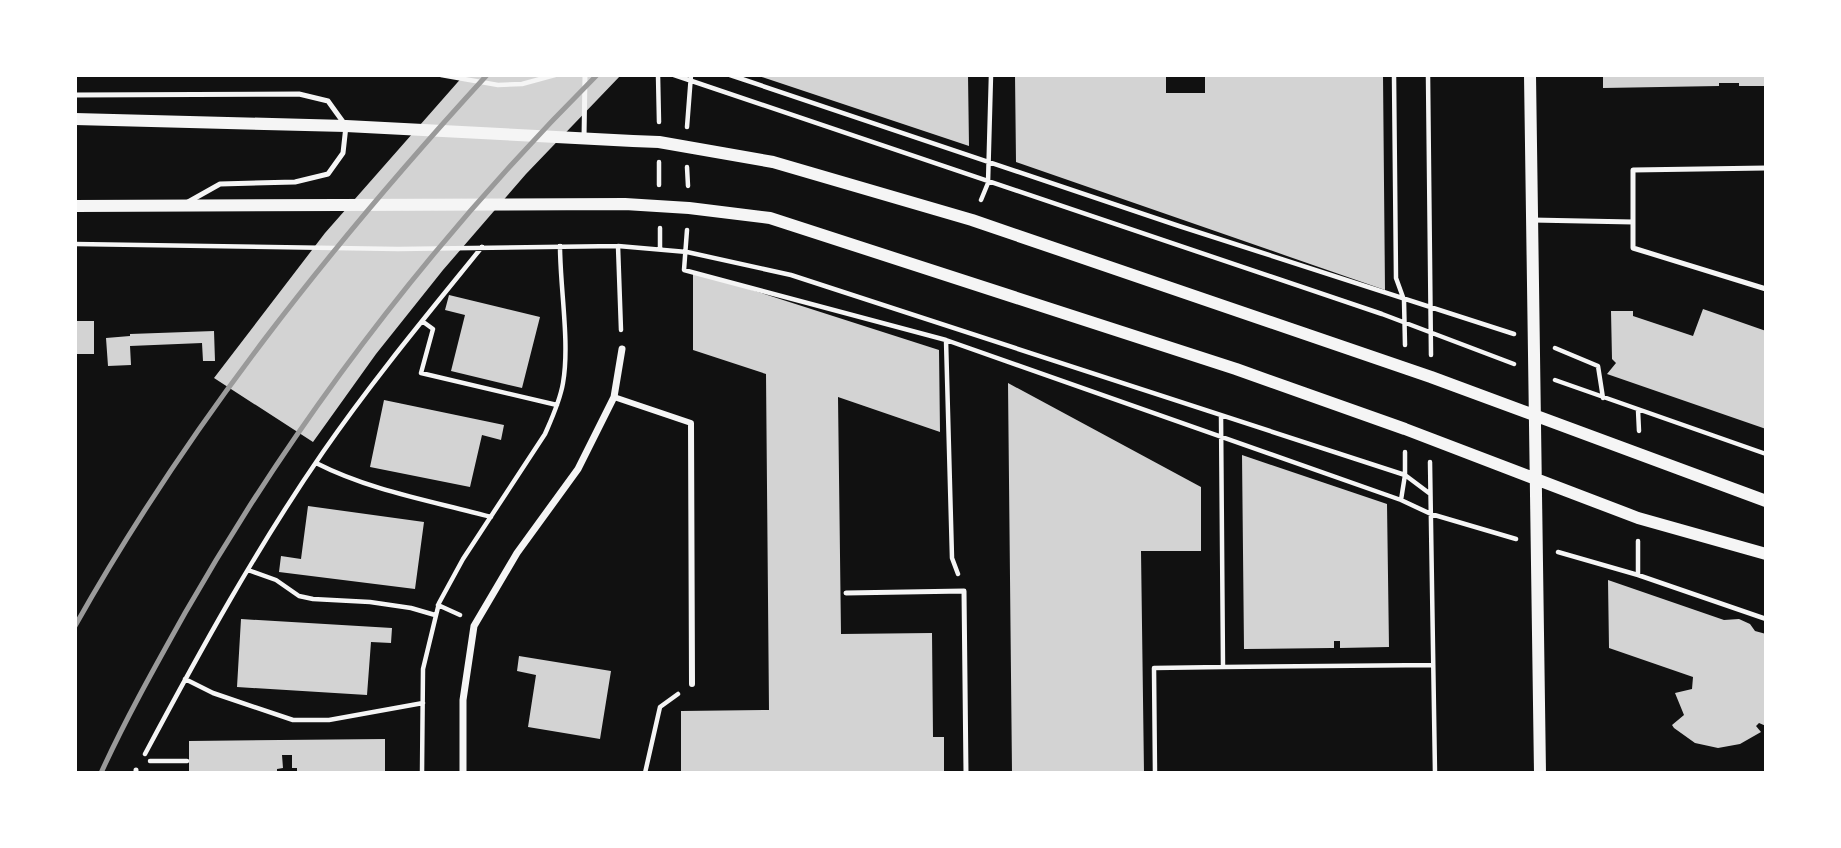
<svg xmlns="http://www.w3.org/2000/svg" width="1841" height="848" viewBox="0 0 1841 848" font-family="Jost,sans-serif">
	<rect width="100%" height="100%" fill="#111"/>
	<!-- building -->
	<path fill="#d3d3d3" d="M464,75H621L526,174L443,270L376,354L313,442L214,378L325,233Z
		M968,75L969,146L759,76L760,75Z
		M1015,75H1166V93H1205V75H1383L1385,290L1016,162Z
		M1603,75H1766V86H1739V83H1719V86L1603,88Z
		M693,271L939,350L940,432L838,397L841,634L932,633L933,737H944V773H681V711L769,710L766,374L693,350Z
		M449,295L540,317L522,388L451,371L465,315L445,310Z
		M1703,309L1766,331V429L1607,374L1616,363L1612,359L1611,311H1633V316L1693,336Z
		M77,321H94V354H77Z
		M214,331L215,361H203L202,343L130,346L131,365L108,366L106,338L130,336V334Z
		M1008,383L1201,487V551H1141L1144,773H1012Z
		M384,400L504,425L501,440L482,435L470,487L370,467Z
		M1242,455L1387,504L1389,647L1340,648V641H1334V648H1331L1244,649Z
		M308,506L424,522L415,589L279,572L281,556L301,559Z
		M1608,580L1724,620L1739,619L1750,624L1755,631L1766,634V726L1759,723L1756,726L1761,732L1740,744L1718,748L1695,743L1674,728L1672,725L1684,715L1675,693L1692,689L1693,677L1609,648Z
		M241,619L392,628L391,643L371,642L367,695L237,687Z
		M519,656L611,671L600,739L528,727L536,675L517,671Z
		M385,739V773H297V768H292V755H282L283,768L277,769V773H189V741Z"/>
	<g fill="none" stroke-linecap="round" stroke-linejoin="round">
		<!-- path -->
		<path stroke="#f5f5f5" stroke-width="4.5" d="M441,75L498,85L522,84L555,75
			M658,75L659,122
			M674,75L1382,314L1514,364
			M730,75L1179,226L1514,334
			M1394,75L1396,278L1404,300L1405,345
			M1428,75L1431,355
			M687,127L691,75
			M659,162V185
			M687,167L688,186
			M981,200L988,183L991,75
			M660,228V248
			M687,230L684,270L946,340L1401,500L1431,514L1516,539
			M75,244L398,249L618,246L687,252L791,275L1405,475L1429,493
			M618,246L621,330
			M422,321L433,329L421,373L557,405
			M946,340L952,558L958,574
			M1555,348L1598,366L1603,398
			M1555,380L1766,454
			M1638,410L1639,431
			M1221,415L1223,667L1433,665
			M1430,462L1435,773
			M316,463C371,491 432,501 491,517
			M1401,500L1405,475V452
			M1558,552L1638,575L1766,619
			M248,570L276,580L299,596L313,599L370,602L411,608L435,615
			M1638,575V541
			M438,605L460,615
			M185,679L213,693L293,720H329L423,703
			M145,754C200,651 256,549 323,452C372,381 427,315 482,247
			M150,761H187
			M422,773L423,669L439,603L463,559L545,434C552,418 560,401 563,383C570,343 560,288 560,246
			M645,773L660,707L678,694
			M1155,773L1154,668L1223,667"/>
		<!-- service -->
		<path stroke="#f5f5f5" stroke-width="5" d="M75,95L299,94L328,101L346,126L343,153L328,174L295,182L220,184L188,202
			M584,138L585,75
			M1766,168L1633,170V248L1766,289
			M1532,220L1633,222
			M846,593L964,591L966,773
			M136,770V773"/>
		<!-- pedestrian -->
		<path stroke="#f5f5f5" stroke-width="6" d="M614,397L691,423L692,684"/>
		<!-- minor -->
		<path stroke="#f5f5f5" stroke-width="7" d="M463,773V700L474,626L517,553L578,469L614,397L622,349"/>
		<!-- tertiary -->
		<path stroke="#f5f5f5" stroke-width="12" d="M1530,75L1540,773
			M75,119L346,126L633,141L659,142L773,162L972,220L1431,377L1766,501
			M75,206L625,204L689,208L770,218L1236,369L1405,429L1638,518L1766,554"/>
		<!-- rail -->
		<path stroke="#9a9a9a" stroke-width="5" d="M75,626C188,425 331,245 487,75
			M101,773C126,718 156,665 185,613C297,417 437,235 597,75"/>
	</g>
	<!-- border -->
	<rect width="1841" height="848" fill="none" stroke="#ffffff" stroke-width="154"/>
</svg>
